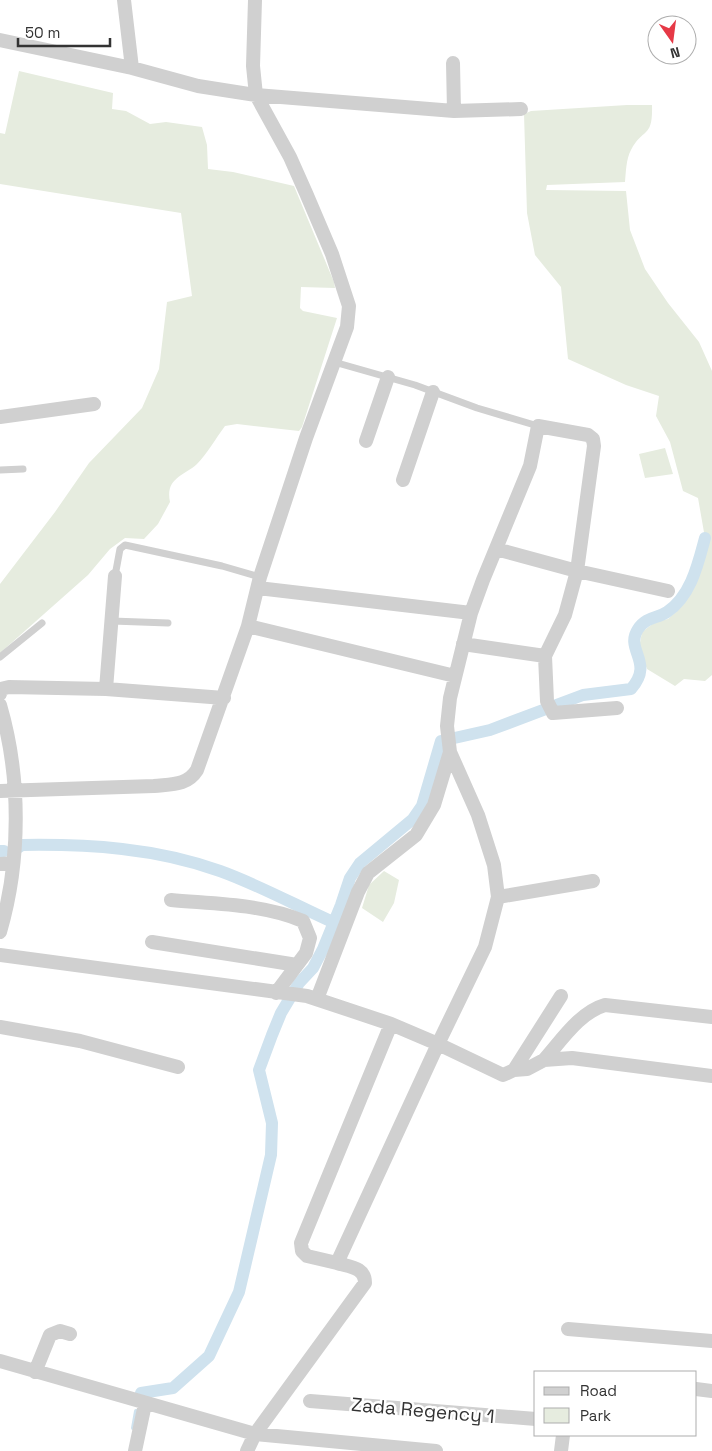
<svg xmlns="http://www.w3.org/2000/svg" width="712" height="1451" viewBox="0 0 712 1451" font-family="'Space Grotesk',sans-serif">
	<rect width="100%" height="100%" fill="#fff"/>
	<!-- green -->
	<path fill="#e6ecdf" d="M19,71L113,93L112,109L126,111L150,124L166,122L202,127L207,145L208,169L233,172L294,186L334,282L335,288L301,287L300,308L303,311L337,318L302,427L299,431L237,424L225,426C216,438 207,454 197,464C184,476 165,478 170,502L158,524L144,539L125,538L110,549L88,575L0,653V584L55,512L89,463L142,408L159,369L167,302L192,296L181,213L0,184V133L5,134Z
		M627,105H652C653,139 643,127 631,150C626,159 626,172 625,182L547,185L546,190L626,191L630,230L645,269L668,303L699,342L712,371V675L705,681L684,679L675,686L647,669L639,648L642,632L655,622L668,619L679,609L700,573L708,538H705L698,498L683,491L670,442L656,416L659,396L626,385L568,359L561,287L535,255L527,213L524,114L531,111Z
		M665,448L673,474L645,478L639,454Z
		M384,871L399,880L394,903L383,922L362,908L369,885Z"/>
	<g fill="none" stroke-linecap="round" stroke-linejoin="round">
		<!-- stream -->
		<path stroke="#cfe2ee" stroke-width="4" d="M133,1428L136,1411"/>
		<!-- canal -->
		<path stroke="#cfe2ee" stroke-width="12" d="M16,849L22,845C89,844 156,848 220,871C259,885 297,906 335,923
			M0,851H4
			M141,1393L173,1388L209,1356L239,1292L271,1155L272,1123L259,1070L272,1035L281,1013L299,983L313,968L323,949L341,905L350,878L360,863L413,819L422,806L441,741L490,730L583,695L631,689C655,662 624,650 638,629C647,616 657,619 667,612C691,596 698,564 705,538"/>
		<!-- service -->
		<path stroke="#d0d0d0" stroke-width="7" d="M334,362L415,385L477,408L538,426
			M0,470L23,469
			M115,576L120,549L125,545L222,566L260,577
			M112,621L168,623
			M0,657L42,623"/>
		<!-- minor -->
		<path stroke="#d0d0d0" stroke-width="14" d="M124,0L132,68
			M0,40L132,68L198,86L256,95L454,111L521,109
			M453,63L454,111
			M0,417L94,404
			M366,441L388,377
			M403,480L433,392
			M496,549L577,571L668,591
			M258,588L471,613
			M248,626L455,676
			M463,644L545,656
			M106,689L115,576
			M0,694L1,689L9,687L106,689L224,698
			M0,705C21,777 21,860 0,932
			M0,791L154,786C171,784 187,786 197,770L248,626L260,577L306,438L347,327L349,306L332,254L306,193L290,157L256,95L253,66L255,0
			M0,864L13,863
			M498,897L593,881
			M171,900C215,904 263,904 303,921L310,938L306,953L276,993
			M152,942L297,965
			M0,955L307,996L391,1024L438,1044L337,1263C350,1267 365,1267 365,1283L255,1434L247,1451
			M561,996L514,1070L503,1075L438,1044L485,947L498,897L494,865L478,815L450,752L447,726L450,698L471,613L483,580L530,466L538,426L588,435L593,439L594,446L577,571L565,615L545,656L547,701L553,713L617,708
			M317,999L358,892L368,873L416,835L434,805L450,752
			M0,1027L80,1041L178,1067
			M544,1060C561,1041 580,1012 605,1005L712,1017
			M514,1070L527,1069L544,1060L572,1058L712,1076
			M337,1263L307,1256L302,1251L301,1243L391,1024
			M568,1329L712,1341
			M0,1361L255,1434L436,1451
			M35,1372L50,1335L60,1331L70,1334
			M696,1389L712,1391
			M310,1401L536,1419
			M135,1451L145,1404
			M561,1451L563,1435"/>
	</g>
	<g text-anchor="middle" stroke-width="5" stroke-linejoin="round" paint-order="stroke">
		<!-- street labels -->
		<g font-size="19" fill="#333" stroke="#fff">
			<text transform="translate(423 1410) rotate(5)" y="7">Zada Regency 1</text>
		</g>
	</g>
	<!-- legend -->
	<rect x="534" y="1371" width="162" height="65" fill="#ffffff" stroke="#adadad"/>
	<rect x="544" y="1387" width="25" height="8" fill="#d0d0d0" stroke="#adadad"/>
	<text x="580" y="1396" font-size="15" fill="#333333">Road</text>
	<rect x="544" y="1408" width="25" height="15" fill="#e6ecdf" stroke="#adadad"/>
	<text x="580" y="1421" font-size="15" fill="#333333">Park</text>
	<!-- north arrow -->
	<g transform="translate(672 40) rotate(166)"><circle r="24" fill="#ffffff" stroke="#adadad"/>
	<path d="M0-4L9 19L0 12L-9 19Z" fill="#e63946"/>
	<text y="-8" font-size="14" font-weight="bold" text-anchor="middle" fill="#333333">N</text>
	</g>
	<!-- scale -->
	<path d="M18 38v8h92v-8" fill="none" stroke="#333333" stroke-width="2.5"/>
	<text x="25" y="38" font-size="15" fill="#333333" stroke="#ffffff" stroke-width="4" paint-order="stroke">50 m</text>
</svg>
